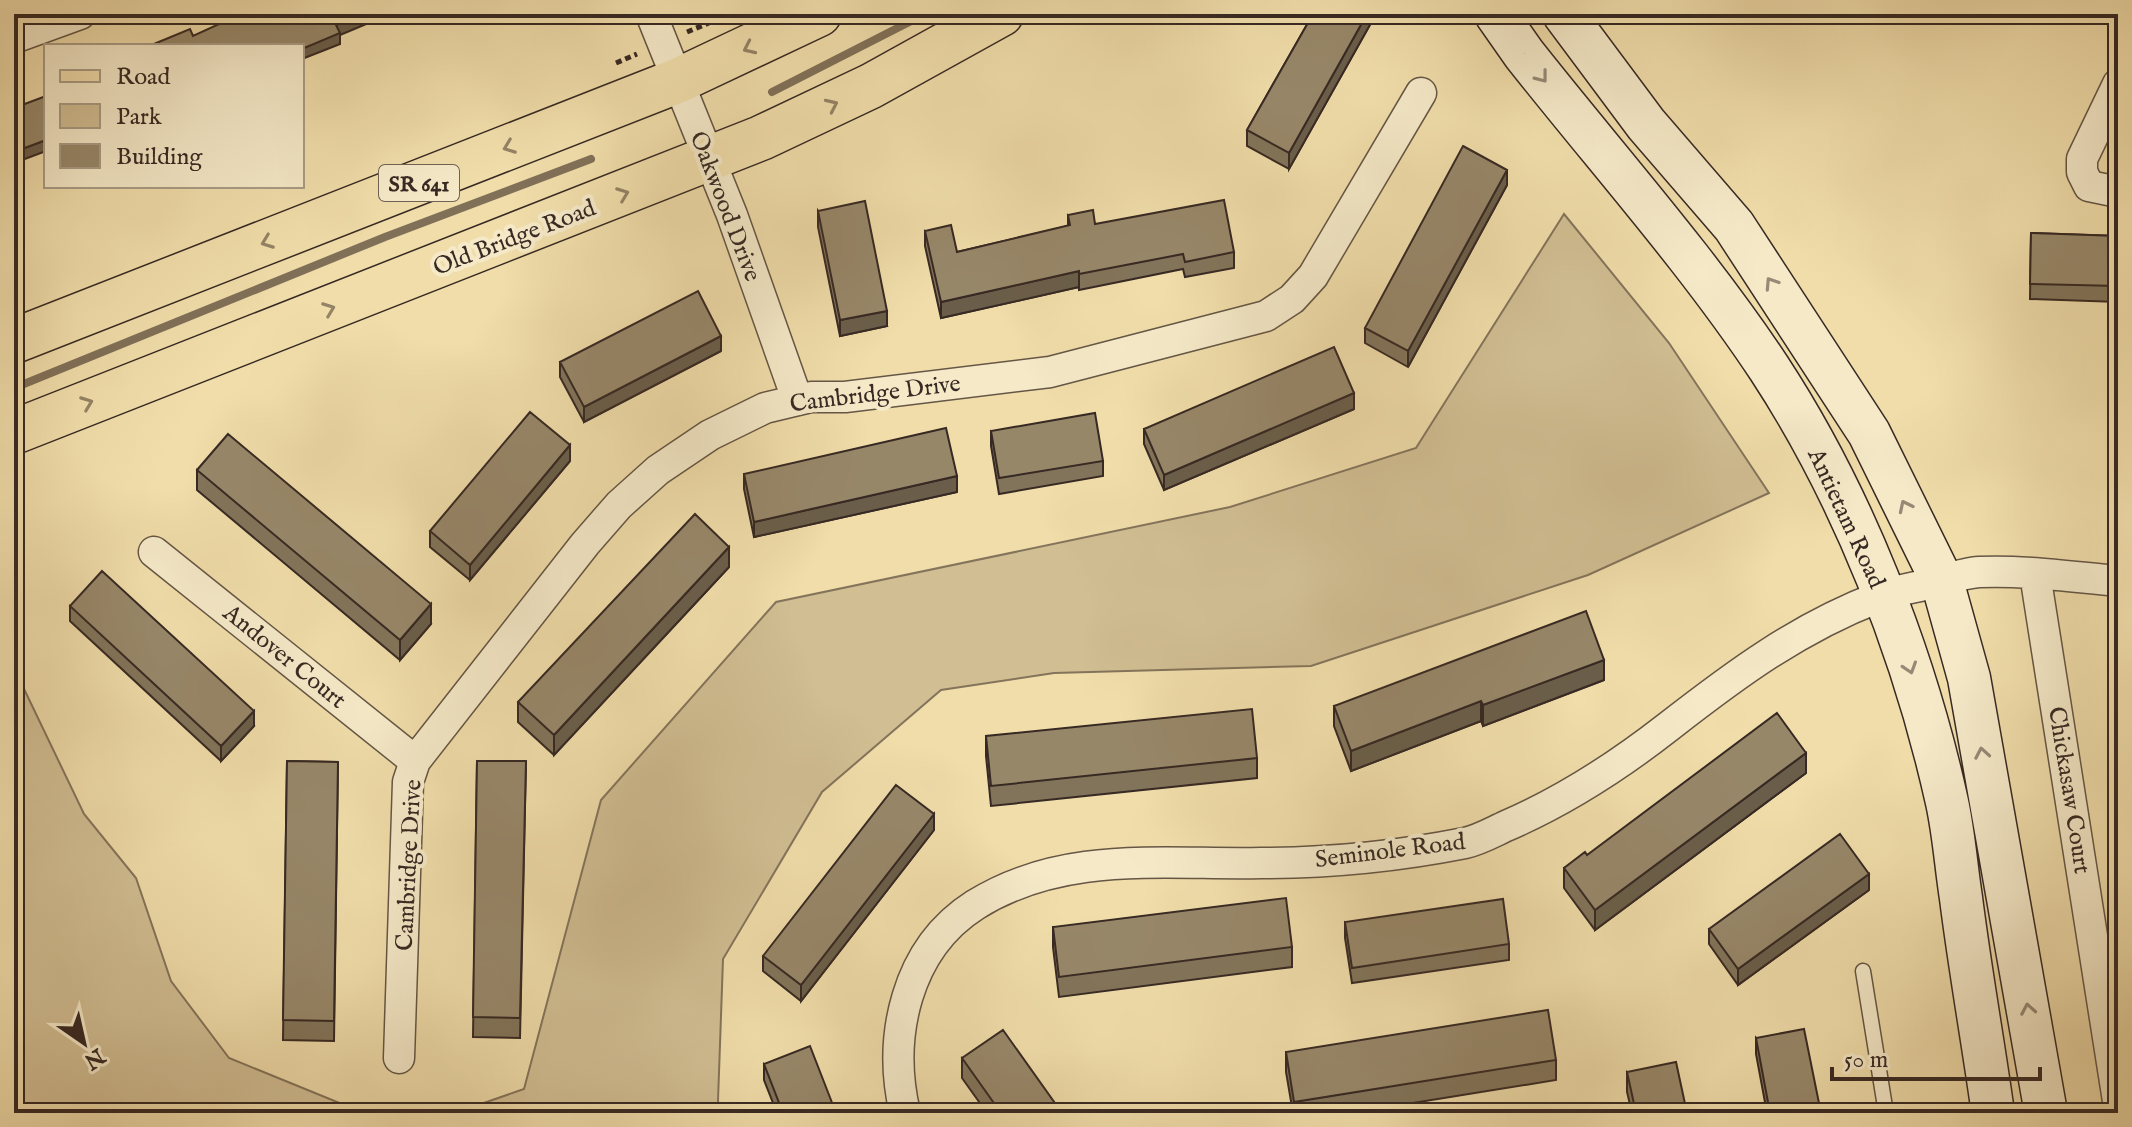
<svg xmlns="http://www.w3.org/2000/svg" width="2132" height="1127" viewBox="0 0 2132 1127" font-family="'IM FELL English',serif">
	<rect width="100%" height="100%" fill="#f0ddaa"/>
	<filter id="stains"><feTurbulence type="fractalNoise" baseFrequency=".0025" numOctaves="4"/><feColorMatrix values="0 0 0 0 .2 0 0 0 0 .09 0 0 0 0 .02 0 0 0 .5 -.17"/></filter>
	<radialGradient id="worn" r=".72"><stop offset=".6" stop-color="#630" stop-opacity="0"/><stop offset="1" stop-color="#630" stop-opacity=".3"/></radialGradient>
	<!-- green -->
	<path fill="#d1be93" stroke="#84745b" stroke-width="2" d="M1564,214L1669,343L1769,493L1588,575L1311,666L1054,673L941,690L822,792L723,959L718,1101L721,1113H455L524,1089L601,800L776,602L1230,507L1416,448Z
		M14,668L84,814L136,878L171,981L229,1058L364,1113H14Z"/>
	<g fill="none" stroke-linecap="round" stroke-linejoin="round">
		<!-- stream -->
		<path stroke="#807058" stroke-width="8" d="M772,92L925,14
			M14,388L385,237L591,159"/>
		<!-- lane casing -->
		<g stroke="#655645" stroke-width="17">
			<path id="lane" d="M1863,971L1886,1113"/>
		</g>
		<!-- street casing -->
		<g stroke="#655645" stroke-width="33">
			<path id="street" d="M651,14L732,215L797,399
				M14,38L80,14
				M2118,84L2082,159V172L2089,186L2118,192
				M154,552L415,761
				M2035,574L2118,1101
				M399,1058L408,782L415,761L585,544L619,505L658,470L710,435L765,408L811,397H845L1050,372L1266,316L1292,299L1313,276L1421,93
				M905,1113C887,1037 906,949 975,905C1063,850 1162,865 1261,863C1328,863 1399,856 1465,843C1479,840 1493,832 1506,826C1564,801 1618,766 1668,727C1736,674 1798,628 1879,597C1895,590 1913,588 1929,584C1945,580 1963,573 1979,572C2025,570 2072,577 2118,581"/>
		</g>
		<!-- secondary casing -->
		<g stroke="#372923" stroke-width="45">
			<path id="secondary" d="M1496,14L1524,54C1606,158 1696,258 1769,368C1853,496 1914,653 1947,802C1954,834 1956,866 1961,898C1970,970 1983,1041 1993,1113
				M1564,14L1646,124L1734,226L1869,433L1942,581L1969,678L2046,1113"/>
		</g>
		<!-- primary casing -->
		<g stroke="#372923" stroke-width="47">
			<path id="primary" d="M14,341L677,81L819,14
				M14,432L761,138L871,86L1001,14"/>
		</g>
		<!-- path -->
		<path stroke="#372923" stroke-width="5" stroke-dasharray="6 4" stroke-linecap="butt" d="M723,14H727
			M687,32L716,20L718,14
			M616,63L637,54"/>
		<!-- lane -->
		<use href="#lane" stroke="#f5e9c8" stroke-width="14"/>
		<!-- street -->
		<use href="#street" stroke="#f5e9c8" stroke-width="30"/>
		<!-- secondary -->
		<use href="#secondary" stroke="#f5e9c8" stroke-width="42"/>
		<!-- primary -->
		<use href="#primary" stroke="#f0ddaa" stroke-width="44"/>
	</g>
	<!-- wall -->
	<path fill="#82745a" stroke="#372923" stroke-width="2" d="M1313,14H1376L1289,169L1247,146V130Z
		M1507,185L1408,367L1365,343V328Z
		M818,211L887,326L840,336L818,227Z
		M1068,215L1095,224L1234,252V268L1185,277L1183,269L1079,290V287L941,318L925,246V231L957,252L1068,226Z
		M2031,233L2118,236V302L2030,299Z
		M721,351L584,422L560,377V362Z
		M1354,409L1164,490L1144,444V429Z
		M991,431L1103,461V476L999,494L991,446Z
		M570,461L470,580L430,547V531Z
		M197,470L431,624L400,660L197,490Z
		M744,474L957,492L754,537L744,489Z
		M729,567L554,755L518,722V702Z
		M70,606L254,726L221,761L70,621Z
		M2118,631V669L2115,652V632Z
		M1604,680L1483,726L1481,721L1351,771L1334,726V706Z
		M986,736L1257,758V778L991,806L986,756Z
		M287,761L338,762L334,1041L283,1040Z
		M477,761H526L520,1038L473,1037Z
		M1806,773L1595,930L1564,888V868Z
		M934,830L801,1001L763,971V956Z
		M1869,890L1738,985L1709,944V929Z
		M1345,922L1509,944V960L1352,983L1345,938Z
		M1053,927L1292,947V967L1059,997L1053,947Z
		M1756,1038L1821,1113H1767L1756,1054Z
		M1286,1052L1556,1060V1080L1351,1113H1293L1286,1072Z
		M962,1058L1062,1113H987L962,1078Z
		M764,1064L836,1113H777L764,1080Z
		M1627,1072L1687,1113H1632L1627,1092Z"/>
	<!-- shaded-wall -->
	<path fill="#6a5e4a" stroke="#372923" stroke-width="2" d="M364,14H390L340,35V44L302,59V49L336,25Z
		M1367,14H1376L1289,169V153Z
		M46,140V151L14,163V152Z
		M1507,170V185L1408,367V351Z
		M1079,271V287L941,318V302Z
		M887,311V326L840,336V320Z
		M721,336V351L584,422V407Z
		M1354,393V409L1164,490V475Z
		M570,445V461L470,580V565Z
		M957,476V492L754,537V522Z
		M729,547V567L554,755V735Z
		M431,604V624L400,660V640Z
		M1604,660V680L1483,726V705Z
		M1481,701V721L1351,771V751Z
		M254,711V726L221,761V746Z
		M1806,753V773L1595,930V910Z
		M934,814V830L801,1001V985Z
		M1869,874V890L1738,985V969Z"/>
	<!-- building -->
	<path fill="#978769" stroke="#372923" stroke-width="2" d="M241,14L256,15L364,14L336,25L340,33L302,49V46H149L190,29L193,36Z
		M1313,14H1367L1289,153L1247,130Z
		M46,96V140L14,152V108Z
		M1463,146L1507,170L1408,351L1365,328Z
		M1224,200L1234,252L1185,262L1183,254L1079,274V271L941,302L925,231L951,225L957,252L1070,225L1068,215L1093,210L1095,224Z
		M865,201L887,311L840,320L818,211Z
		M2031,233L2118,236V286L2030,284Z
		M698,291L721,336L584,407L560,362Z
		M1334,347L1354,393L1164,475L1144,429Z
		M530,412L570,445L470,565L430,531Z
		M1095,413L1103,461L999,478L991,431Z
		M946,428L957,476L754,522L744,474Z
		M228,434L431,604L400,640L197,470Z
		M695,514L729,547L554,735L518,702Z
		M102,571L254,711L221,746L70,606Z
		M1586,611L1604,660L1483,705L1481,701L1351,751L1334,706Z
		M2118,631V648L2115,632Z
		M1252,709L1257,758L991,786L986,736Z
		M1777,713L1806,753L1595,910L1564,868L1585,852L1587,855Z
		M287,761L338,762L334,1021L283,1020Z
		M477,761H526L520,1018L473,1017Z
		M896,785L934,814L801,985L763,956Z
		M1840,834L1869,874L1738,969L1709,929Z
		M1286,898L1292,947L1059,977L1053,927Z
		M1503,899L1509,944L1352,968L1345,922Z
		M1548,1010L1556,1060L1294,1102L1286,1052Z
		M1804,1029L1821,1113H1770L1756,1038Z
		M1003,1030L1062,1113H1001L962,1058Z
		M810,1046L836,1113H783L764,1064Z
		M1676,1062L1687,1113H1636L1627,1072Z"/>
	<!-- one-way arrows -->
	<defs><path id="oneway-chevron" d="M-2-3.5L2.5 0L-2 3.5" fill="none" stroke-width="1.6" stroke-linecap="round" stroke-linejoin="round" transform="scale(2)"/></defs>
	<g stroke="#948366">
		<use href="#oneway-chevron" transform="translate(749 48) rotate(155)"/>
		<use href="#oneway-chevron" transform="translate(832 105) rotate(-25)"/>
		<use href="#oneway-chevron" transform="translate(509 147) rotate(159)"/>
		<use href="#oneway-chevron" transform="translate(623 194) rotate(-21)"/>
		<use href="#oneway-chevron" transform="translate(267 242) rotate(159)"/>
		<use href="#oneway-chevron" transform="translate(329 309) rotate(-21)"/>
		<use href="#oneway-chevron" transform="translate(87 403) rotate(-21)"/>
	</g>
	<g stroke="#968976">
		<use href="#oneway-chevron" transform="translate(1542 77) rotate(52)"/>
		<use href="#oneway-chevron" transform="translate(1771 283) rotate(-123)"/>
		<use href="#oneway-chevron" transform="translate(1905 506) rotate(-116)"/>
		<use href="#oneway-chevron" transform="translate(1910 668) rotate(72)"/>
		<use href="#oneway-chevron" transform="translate(1982 753) rotate(-100)"/>
		<use href="#oneway-chevron" transform="translate(2028 1009) rotate(-100)"/>
	</g>
	<g text-anchor="middle" stroke-width="8" stroke-linejoin="round" paint-order="stroke">
		<!-- shield labels -->
		<rect fill="#f5e9c8" stroke="#706354" stroke-width="2" x="379" y="165" width="80" height="36" rx="6"/>
		<g font-size="22" font-weight="bold" fill="#372923">
			<text x="419" y="191">SR 641</text>
		</g>
		<!-- street labels -->
		<g font-size="24" fill="#372923" stroke="#f5e9c8">
			<text transform="translate(726 206) rotate(69)" y="8">Oakwood Drive</text>
			<text transform="translate(514 237) rotate(-21)" y="8">Old Bridge Road</text>
			<text transform="translate(875 393) rotate(-7)" y="8">Cambridge Drive</text>
			<text transform="translate(1847 518) rotate(65)" y="8">Antietam Road</text>
			<text transform="translate(285 656) rotate(39)" y="8">Andover Court</text>
			<text transform="translate(2070 790) rotate(81)" y="8">Chickasaw Court</text>
			<text transform="translate(1390 850) rotate(-7)" y="8">Seminole Road</text>
			<text transform="translate(408 865) rotate(-87)" y="8">Cambridge Drive</text>
		</g>
	</g>
	<!-- margin -->
	<rect width="2132" height="1127" fill="none" stroke="#f0ddaa" stroke-width="48"/>
	<rect x="16" y="16" width="2100" height="1095" fill="none" stroke="#372923" stroke-width="4"/>
	<rect x="24" y="24" width="2084" height="1079" fill="none" stroke="#372923" stroke-width="2"/>
	<!-- legend -->
	<rect x="44" y="44" width="260" height="144" fill="#f5e9c8" stroke="#a99c86" stroke-width="2"/>
	<rect x="60" y="70" width="40" height="12" fill="#f0ddaa" stroke="#a99c86" stroke-width="2"/>
	<text x="116" y="84" font-size="24" fill="#372923">Road</text>
	<rect x="60" y="104" width="40" height="24" fill="#d1be93" stroke="#a99c86" stroke-width="2"/>
	<text x="116" y="124" font-size="24" fill="#372923">Park</text>
	<rect x="60" y="144" width="40" height="24" fill="#978769" stroke="#a99c86" stroke-width="2"/>
	<text x="116" y="164" font-size="24" fill="#372923">Building</text>
	<!-- north arrow -->
	<g transform="translate(84 1043) rotate(146)" stroke="#f5e9c8" stroke-width="6" paint-order="stroke">
	<path d="M0-6L14 30L0 20L-14 30Z" fill="#372923"/>
	<text y="-12" font-size="22" font-weight="bold" text-anchor="middle" fill="#372923">N</text>
	</g>
	<!-- scale -->
	<path d="M1832 1067v12h208v-12" fill="none" stroke="#372923" stroke-width="4"/>
	<text x="1844" y="1067" font-size="24" fill="#372923" stroke="#f5e9c8" stroke-width="6" paint-order="stroke">50 m</text>
	<rect width="100%" height="100%" filter="url(#stains)"/>
	<rect width="100%" height="100%" fill="url(#worn)"/>
</svg>
